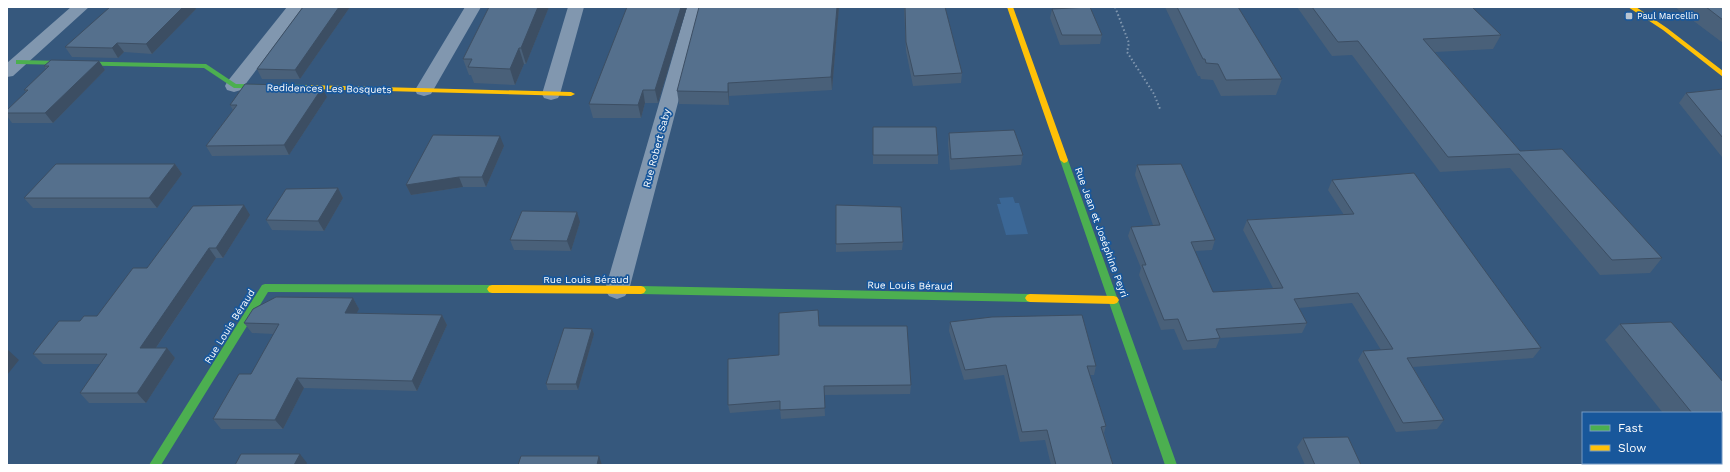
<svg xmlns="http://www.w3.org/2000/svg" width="1730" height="472" viewBox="0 0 1730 472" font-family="'Work Sans',sans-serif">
	<rect width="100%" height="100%" fill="#36587d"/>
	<!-- water -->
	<path fill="#3b6796" d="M1013,197L1015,203H1019L1028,234L1006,235L997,204H1001L999,198Z"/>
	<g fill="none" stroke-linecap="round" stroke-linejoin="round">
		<!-- path -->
		<path stroke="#8197af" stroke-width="2" stroke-dasharray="1.5 2.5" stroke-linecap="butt" d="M1115,7L1129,43L1127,52L1154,94L1160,109"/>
		<!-- street -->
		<path fill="#8197af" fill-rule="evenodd" d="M71,7H89L13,76L7,77V63Z
			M287,7H304L241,90L234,92L227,90L225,86L227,82Z
			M465,7H481L431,94L424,96L417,94L415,90Z
			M568,7H584L560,94L558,98L551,100L544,98L542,94Z
			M687,7H703L629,290L625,296L617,299L609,296L605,290Z"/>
		<!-- fast -->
		<path fill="#4caf50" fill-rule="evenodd" d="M16,60L206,64L236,84L309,85L313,87L309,89L234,88L204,68L19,64H16Z
			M1064,157L1068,160L1177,465H1165L1060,160Z
			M265,284L492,285L495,286L497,289L495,292L492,293L268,292L161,465H149L262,285Z
			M641,286L1030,294L1033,295L1035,298L1033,301L1030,302L641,294L638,293L636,290L638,287Z"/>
		<!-- slow -->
		<path fill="#ffc107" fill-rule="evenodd" d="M1007,7H1013L1068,160L1067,162L1064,163L1060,160Z
			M1628,7H1636L1667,28L1723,71V77L1663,30Z
			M306,85L571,92L575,94L571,96L309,89L305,87Z
			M492,285L641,286L644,287L646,290L644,293L641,294L492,293L489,292L487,289L489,286Z
			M1030,294L1114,296L1117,297L1119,300L1117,303L1114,304L1030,302L1027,301L1025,298L1027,295Z"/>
	</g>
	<!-- wall -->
	<path fill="#496079" d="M303,7H350L300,79H262L257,69Z
		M489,7H549L526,64H524L515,85L474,83L471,75H469L463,59Z
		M627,7H687L658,103H645L641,118H593L589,104Z
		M839,7L832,90L729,96V105L679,104L677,91Z
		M904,7H945L962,73L961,83L913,86L906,51Z
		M1165,7H1238L1282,79L1276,95L1221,96L1213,80L1201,79L1200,76H1198Z
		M1297,7H1472L1501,35L1493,49L1435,52L1520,151L1662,258L1650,273L1600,275L1510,168L1440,172L1352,55L1332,56Z
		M1675,7H1723V43Z
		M196,9L152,54L124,52L118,58L72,57L65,47Z
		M1052,9L1102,35L1100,44L1060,45L1050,18Z
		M99,61L105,70L53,123H12L7,116V110L26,92L24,90L46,69L44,66Z
		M286,87L327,97L289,155L212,156L206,146L233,110L230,105Z
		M1723,89V157H1722L1679,103L1686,93Z
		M873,127L938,155V164H873Z
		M949,133L1023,155L1021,165L950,170L948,143Z
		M504,146L486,187H463L411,195L406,185Z
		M175,164L182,174L157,208H33L24,198Z
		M1137,165L1215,240L1212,250L1195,251L1213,292L1273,288L1243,230L1247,220L1344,215L1328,190L1332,180L1541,348L1533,358L1413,367L1444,420L1437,429L1396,432L1358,360L1363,351L1381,350L1352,303L1299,308L1307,323L1302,333L1220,338L1216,348L1183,350L1174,329L1161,330L1139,275L1141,268L1128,236L1131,227L1153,225L1135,175Z
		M338,188L343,198L324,231L272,230L266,220Z
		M250,215L223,258H216L156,348H167L175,358L146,403H89L80,393L100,364H43L33,354L80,321L97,316L147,268Z
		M580,222L571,251L514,250L510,240Z
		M903,242L902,250L836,252V244Z
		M353,298L359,309L356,313L442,315L447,325L417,391L304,388L283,429H221L213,419L251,374L273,334L252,333L244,323Z
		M950,322L1096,366L1094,375H1090L1106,426L1104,433L1113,465H1051L1045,440L1020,442L1004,375L964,380L949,331Z
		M1620,324L1723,382V465H1703L1702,463H1721V413H1663L1605,340Z
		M819,326L911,385L910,394L824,395L825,416L781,419L780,409L730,413L728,405L779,355Z
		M592,329L594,334L578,390H548L546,384Z
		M1303,438L1361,465H1305L1297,447Z"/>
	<!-- shaded-wall -->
	<path fill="#3c4e63" d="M183,7H195L196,9L152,54L146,44Z
		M339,7H350L300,79L295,70Z
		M538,7H549L526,64L521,48Z
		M681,7H687L658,103L655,90Z
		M837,7H839L832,90L831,77Z
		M117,43L124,52L118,58L112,48Z
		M519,48L524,64L515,85L510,69Z
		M99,61L105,70L53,123L45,113Z
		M728,83L729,96V105L728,92Z
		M322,88L327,97L289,155L284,145Z
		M643,90L645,103L641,118L638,105Z
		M500,136L504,146L486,187L482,177Z
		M175,164L182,174L157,208L149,198Z
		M459,177L463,187L411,195L406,185Z
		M338,188L343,198L324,231L318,221Z
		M244,205L250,215L223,258L216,248Z
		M577,212L580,222L571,251L567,241Z
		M209,248L216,258L149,358L140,348Z
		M353,298L359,309L351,323L345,313Z
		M442,315L447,325L417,391L412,381Z
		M592,329L594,334L578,390L576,384Z
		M167,348L175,358L146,403L137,393Z
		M8,350L19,360L7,375V352Z
		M297,378L304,388L283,429L275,420Z
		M300,454L307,463L306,465H294Z
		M599,456L602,465H597Z"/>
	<!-- building -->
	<path fill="#55708d" stroke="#3c4e63" d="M110,7H183L146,44L117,43L112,48L65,47Z
		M303,7H339L295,70L257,69Z
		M489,7H538L521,48H519L510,69L468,67L472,59H463Z
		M627,7H681L655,90H643L638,105L589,104Z
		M699,7H837L831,77L728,83V92L677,91Z
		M905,7H945L962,73L914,76L906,42Z
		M1090,7L1102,35H1062L1052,9Z
		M1177,7H1238L1282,79L1226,80L1218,64L1206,63L1205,59H1203Z
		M1312,7H1472L1501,35L1423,39L1520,151L1562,149L1662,258L1612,260L1519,154L1448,157L1358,41L1338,42Z
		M1706,7H1723V20Z
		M51,60L99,61L45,113H7V110L28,90H24L49,66H44Z
		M245,84L284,85L282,87L322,88L284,145L206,146L237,105H230Z
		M1723,89V138L1686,93Z
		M873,127H936L938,155H873Z
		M1014,130L1023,155L951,159L949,133Z
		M433,135L500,136L482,177H459L406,185Z
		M56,164H175L149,198H24Z
		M1181,164L1215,240L1191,242L1213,292L1283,288L1247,220L1354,214L1332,180L1414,173L1541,348L1407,358L1444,420L1403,423L1363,351L1393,349L1358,293L1294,299L1307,323L1216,329L1220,338L1187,341L1178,319L1164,320L1142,265H1146L1131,227L1160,225L1137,165Z
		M338,188L318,221L266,220L286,189Z
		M244,205L216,248H209L140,348H167L137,393H80L107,354H33L59,321H80L84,316H97L133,268H147L193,206Z
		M836,205L901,207L903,242L836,244Z
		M522,211L577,212L567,241L510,240Z
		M276,297L353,298L345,313L442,315L412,381L297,378L275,420L213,419L239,374H251L279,324L244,323L253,309Z
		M818,310L819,326H907L911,385L824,386L825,408L780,410V401L728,405V359L779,355V313Z
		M1082,315L1096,366H1087L1106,426L1101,427L1113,465H1056L1047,430L1022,432L1006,365L965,370L950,322L992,317Z
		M1671,322L1723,382V451L1721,449V413H1692L1620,324Z
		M564,328L592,329L576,384H546Z
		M1348,437L1361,465H1315L1303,438Z
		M241,454H300L294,465H235Z
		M521,456H599L597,465H518Z"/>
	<!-- markers -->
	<rect fill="#b9c5d2" stroke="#18579b" stroke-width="1.5" x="1625" y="12" width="8" height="8" rx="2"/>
	<g text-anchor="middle" stroke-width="3.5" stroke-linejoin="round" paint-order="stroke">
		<!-- far-poi labels -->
		<g font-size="9" fill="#fff" stroke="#18579b" text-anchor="start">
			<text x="1637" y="19">Paul Marcellin</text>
		</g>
		<!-- street labels -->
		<g font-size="10" fill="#fff" stroke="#18579b">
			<text transform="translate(329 88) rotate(1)" y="4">Redidences Les Bosquets</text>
			<text transform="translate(656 148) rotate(-75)" y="4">Rue Robert Saby</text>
			<text transform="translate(1102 232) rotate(70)" y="4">Rue Jean et Joséphine Peyri</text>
			<text x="586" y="283">Rue Louis Béraud</text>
			<text transform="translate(910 285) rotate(1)" y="4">Rue Louis Béraud</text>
			<text transform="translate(229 326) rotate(-58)" y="4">Rue Louis Béraud</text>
		</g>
	</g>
	<!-- border -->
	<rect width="1730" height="472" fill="none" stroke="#ffffff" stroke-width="16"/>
	<!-- legend -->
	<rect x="1582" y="412" width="140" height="52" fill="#18579b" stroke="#749ac3"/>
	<rect x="1590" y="425" width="20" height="6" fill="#4caf50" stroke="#749ac3"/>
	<text x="1618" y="432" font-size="12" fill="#ffffff">Fast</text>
	<rect x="1590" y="445" width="20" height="6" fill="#ffc107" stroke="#749ac3"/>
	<text x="1618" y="452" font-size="12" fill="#ffffff">Slow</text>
</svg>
